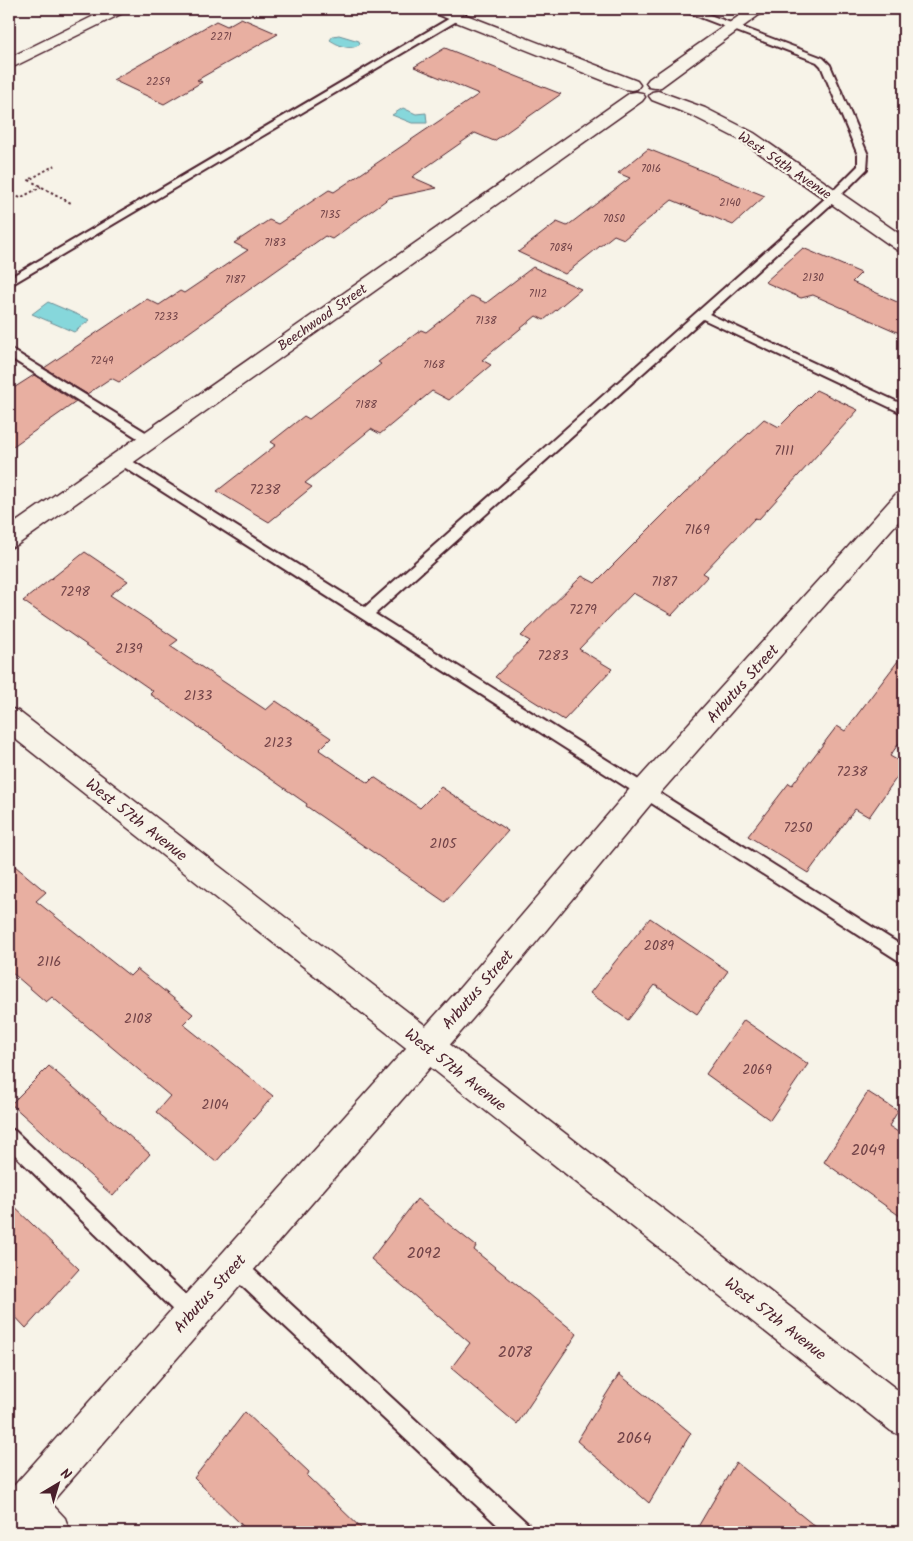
<svg xmlns="http://www.w3.org/2000/svg" width="913" height="1541" viewBox="0 0 913 1541" font-family="Kalam,sans-serif">
	<rect width="100%" height="100%" fill="#f7f3e8"/>
	<filter id="ink" filterUnits="userSpaceOnUse"><feTurbulence type="fractalNoise" baseFrequency=".02" numOctaves="2"/><feDisplacementMap in="SourceGraphic" scale="10" xChannelSelector="R" yChannelSelector="G"/><feConvolveMatrix kernelMatrix="1 2 1 2 8 2 1 2 1" color-interpolation-filters="sRGB"/></filter>
	<g filter="url(#ink)">
		<!-- water -->
		<path fill="#86d7db" stroke="#6e8d95" d="M339,35L359,41L360,44C351,51 339,46 330,40L333,36Z
			M403,108L416,114L426,113L427,123H412L392,115Z
			M48,302L90,320L74,332L32,314Z"/>
		<!-- building -->
		<path fill="#e8afa1" stroke="#4a1f2b" d="M241,18L278,34L197,80L202,82L164,104L113,80L216,21L227,26Z
			M445,48L561,94L494,141L475,133L412,177L437,188L389,198L332,239L325,236L119,382L111,378L87,394L44,368L147,299L159,305L180,291L184,293L248,250L234,243L269,220L278,224L329,190L334,192L479,94L414,67Z
			M648,149L765,196L733,225L672,200L624,239L614,235L565,274L518,252L557,222L567,226L630,178L618,173Z
			M803,248L861,273L852,282L904,305V335L813,295L801,298L765,282Z
			M533,267L581,289L544,320L536,316L482,360L491,365L449,400L432,391L380,434L371,429L305,483L312,487L269,522L217,491L276,445L271,442L304,416L309,419L381,364L378,362L421,330L426,332L472,296L486,303Z
			M34,375L76,402L9,449V391Z
			M816,390L858,410L759,519L755,518L703,573L708,576L672,615L633,593L579,649L612,669L564,720L495,677L530,641L521,636L582,576L595,583L684,494L764,419L779,427Z
			M85,552L128,581L110,595L178,640L170,646L266,710L276,701L331,738L319,750L368,783L374,777L420,808L441,787L508,831L445,902L306,806L307,804L225,747L226,746L150,694L153,691L23,601Z
			M904,653V736L890,756L904,764V767L869,817L855,809L808,873L748,836L789,783L792,785L837,726L845,731Z
			M9,861L46,892L36,901L130,976L137,969L193,1014L183,1024L273,1096L216,1162L156,1112L170,1096L52,997L46,1002L9,970Z
			M650,918L728,971L697,1014L655,985L628,1020L590,993Z
			M744,1020L808,1064L770,1120L706,1074Z
			M49,1066L150,1154L113,1196L11,1104Z
			M868,1092L898,1111L889,1126L904,1136V1219L824,1162Z
			M417,1199L476,1246L474,1250L577,1334L517,1424L451,1368L470,1343L371,1259Z
			M9,1202L79,1269L26,1328L9,1310Z
			M619,1374L691,1433L649,1503L577,1441Z
			M245,1412L309,1472L307,1476L365,1532H249L194,1478Z
			M736,1462L822,1532H695Z"/>
		<g fill="none" stroke-linecap="round" stroke-linejoin="round">
			<!-- lane casing -->
			<g stroke="#4a1f2b" stroke-width="4">
				<path id="lane" d="M683,9H694L823,58L830,65L868,155L867,169L837,199L709,314L904,405V414L703,319L375,614L904,947V964L116,462L114,459L116,456H124L365,607L829,195L858,166V155L821,66L817,62L684,11Z
					M457,14L460,15V19L9,286V278Z
					M9,348L152,436L154,439L152,442H144L9,357Z
					M9,1128L15,1131L198,1307L201,1314L198,1321L191,1324L184,1321L9,1149Z
					M234,1255L241,1258L528,1524L531,1532H505L227,1272L224,1265L227,1258Z"/>
			</g>
			<!-- street casing -->
			<g stroke="#4a1f2b" stroke-width="3">
				<path id="street" d="M429,9H451L637,81L640,85L637,89L631,90L625,89L431,12Z
					M749,9H767L661,87L655,88L649,87L646,83L649,79Z
					M658,91L705,108L754,133L904,237V252L897,250L742,141L693,116L652,100L649,96L652,92Z
					M636,92L642,93L645,97L642,101L17,545L9,548V527L630,93Z
					M904,492V515L654,800L480,1010L51,1503L65,1518L70,1532H9V1493L11,1489L458,990L634,784L896,494Z"/>
			</g>
			<!-- secondary casing -->
			<g stroke="#4a1f2b" stroke-width="3">
				<path id="secondary" d="M108,9H127L125,12L9,69V58Z
					M9,708L18,711L904,1395V1437L891,1431L9,734Z"/>
			</g>
			<!-- path -->
			<path stroke="#4a1f2b" stroke-width="2" stroke-dasharray="2.5 2.5" stroke-linecap="butt" d="M55,165L29,180L71,203
				M9,200L17,196L20,198L41,187"/>
			<!-- lane -->
			<use href="#lane" fill="#f7f3e8" fill-rule="evenodd"/>
			<!-- street -->
			<use href="#street" fill="#f7f3e8" fill-rule="evenodd"/>
			<!-- secondary -->
			<use href="#secondary" fill="#f7f3e8" fill-rule="evenodd"/>
		</g>
	</g>
	<g text-anchor="middle" stroke-width="4.5" stroke-linejoin="round" paint-order="stroke">
		<!-- far-number labels -->
		<g font-size="11" fill="#724348">
			<text x="221" y="40">2271</text>
			<text x="158" y="85">2259</text>
			<text x="651" y="172">7016</text>
			<text x="730" y="206">2140</text>
			<text x="330" y="218">7135</text>
			<text x="614" y="222">7050</text>
			<text x="275" y="246">7183</text>
			<text x="561" y="251">7084</text>
			<text x="813" y="281">2130</text>
			<text x="235" y="283">7187</text>
			<text x="538" y="297">7112</text>
			<text x="166" y="320">7233</text>
			<text x="486" y="324">7138</text>
			<text x="102" y="364">7249</text>
			<text x="434" y="368">7168</text>
			<text x="366" y="408">7188</text>
		</g>
		<!-- far-street labels -->
		<g font-size="14" fill="#4a1f2b" stroke="#f7f3e8">
			<text transform="translate(785 165) rotate(34)" y="5">West 54th Avenue</text>
			<text transform="translate(322 317) rotate(-35)" y="5">Beechwood Street</text>
		</g>
		<!-- number labels -->
		<g font-size="14" fill="#724348">
			<text x="784" y="455">7111</text>
			<text x="265" y="494">7238</text>
			<text x="697" y="534">7169</text>
			<text x="664" y="586">7187</text>
			<text x="75" y="596">7298</text>
			<text x="583" y="614">7279</text>
			<text x="129" y="653">2139</text>
			<text x="553" y="660">7283</text>
			<text x="198" y="700">2133</text>
			<text x="278" y="747">2123</text>
			<text x="852" y="776">7238</text>
			<text x="798" y="832">7250</text>
			<text x="443" y="848">2105</text>
			<text x="659" y="950">2089</text>
			<text x="49" y="966">2116</text>
			<text x="138" y="1023">2108</text>
			<text x="757" y="1074">2069</text>
			<text x="215" y="1109">2104</text>
		</g>
		<!-- street labels -->
		<g font-size="16" fill="#4a1f2b" stroke="#f7f3e8">
			<text transform="translate(742 683) rotate(-48)" y="6">Arbutus Street</text>
			<text transform="translate(137 819) rotate(38)" y="6">West 57th Avenue</text>
			<text transform="translate(477 989) rotate(-49)" y="6">Arbutus Street</text>
			<text transform="translate(456 1069) rotate(38)" y="6">West 57th Avenue</text>
			<text transform="translate(209 1293) rotate(-48)" y="6">Arbutus Street</text>
			<text transform="translate(776 1318) rotate(38)" y="6">West 57th Avenue</text>
		</g>
		<!-- near-number labels -->
		<g font-size="16" fill="#724348">
			<text x="868" y="1155">2049</text>
			<text x="424" y="1258">2092</text>
			<text x="515" y="1357">2078</text>
			<text x="634" y="1443">2064</text>
		</g>
	</g>
	<!-- margin -->
	<rect width="913" height="1541" fill="none" stroke="#f7f3e8" stroke-width="30"/>
	<rect x="15" y="15" width="883" height="1511" fill="none" stroke="#4a1f2b" stroke-width="2" filter="url(#ink)"/>
	<!-- north arrow -->
	<g transform="translate(58 1484) rotate(38)" stroke="#f7f3e8" stroke-width="4" paint-order="stroke">
	<path d="M0-4L9 19L0 12L-9 19Z" fill="#4a1f2b"/>
	<text y="-8" font-size="14" font-weight="bold" text-anchor="middle" fill="#4a1f2b">N</text>
	</g>
</svg>
